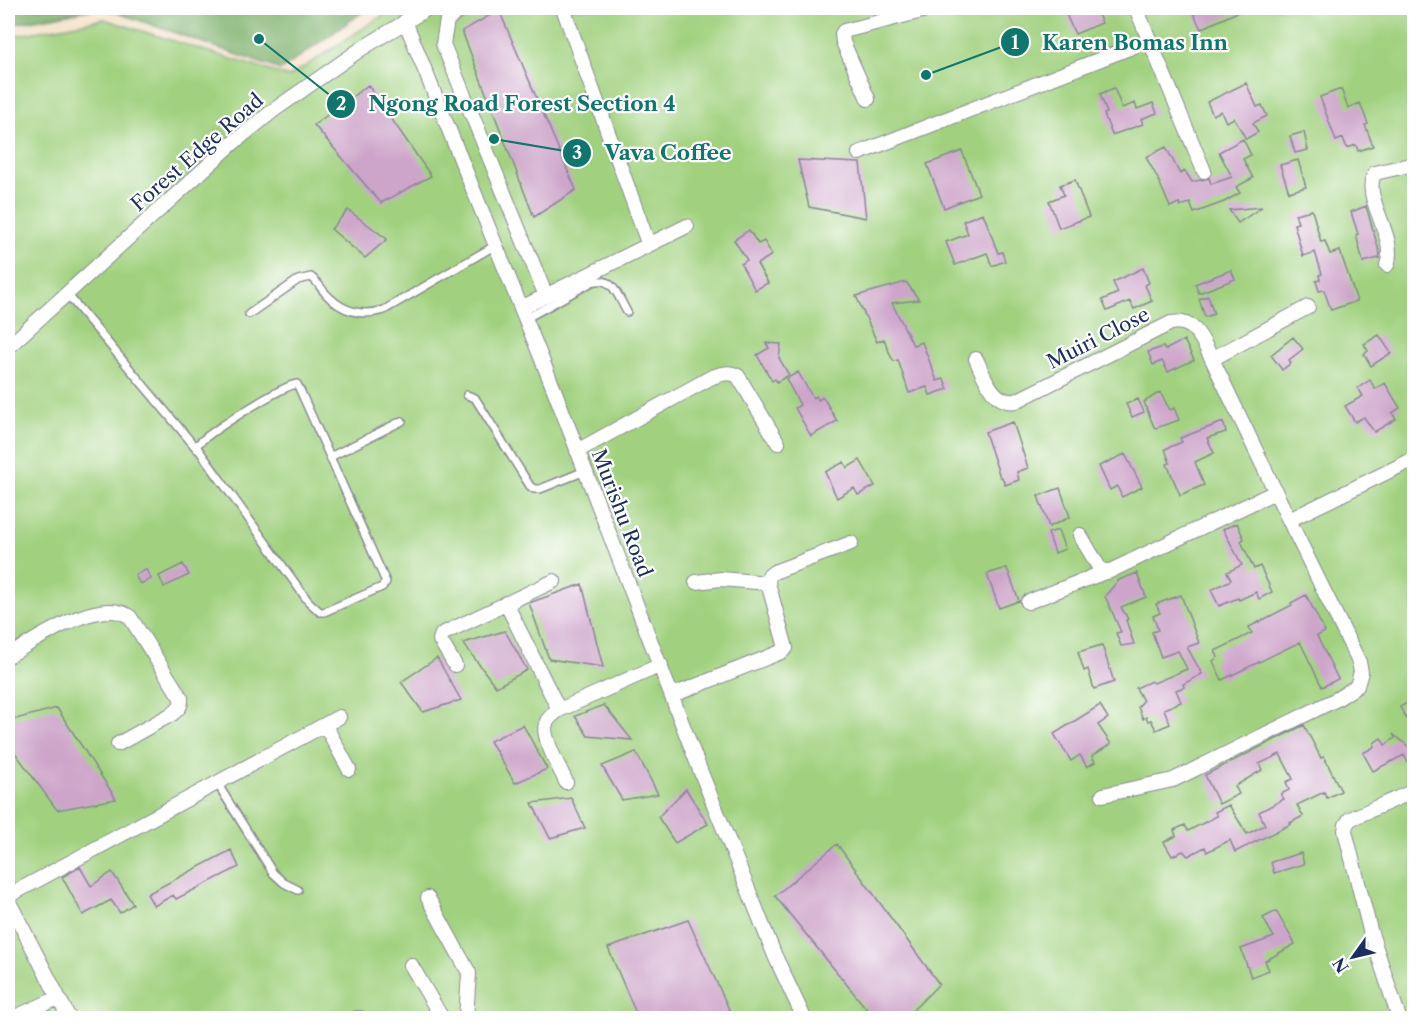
<svg xmlns="http://www.w3.org/2000/svg" width="1422" height="1026" viewBox="0 0 1422 1026" font-family="'Libre Caslon Text',serif">
	<rect width="100%" height="100%" fill="#fff"/>
	<filter id="ink" filterUnits="userSpaceOnUse"><feTurbulence type="fractalNoise" baseFrequency=".0167" numOctaves="2"/><feDisplacementMap in="SourceGraphic" scale="12" xChannelSelector="R" yChannelSelector="G"/><feConvolveMatrix kernelMatrix="1 2 1 2 8 2 1 2 1" color-interpolation-filters="sRGB"/></filter>
	<filter id="wash" filterUnits="userSpaceOnUse"><feTurbulence type="fractalNoise" baseFrequency=".008" numOctaves="4" result="noise"/><feDisplacementMap in="SourceGraphic" scale="24" xChannelSelector="R" yChannelSelector="G"/><feGaussianBlur stdDeviation="1.35" result="paint"/><feColorMatrix in="noise" values="0 0 0 0 0 0 0 0 0 0 0 0 0 0 0 0 0 1.4 0 .05"/><feComposite in="paint" operator="in"/></filter>
	<g filter="url(#wash)">
		<rect width="100%" height="100%" fill="#f4e1c6"/>
		<!-- green -->
		<path fill="#a1d17f" stroke="#5e806e" stroke-width="1.5" d="M394,8H1414V1018H8V37L104,19L289,77Z"/>
		<!-- forest -->
		<path fill="#80b36e" stroke="#4e7166" stroke-width="1.5" d="M8,8H100L8,25Z
			M104,8H368L281,70Z"/>
		<g id="blocks">
			<!-- building -->
			<path fill="#cea5ca" d="M1063,8H1095L1102,23L1075,34Z
				M1191,8H1246L1201,29Z
				M499,10L576,190L534,217L462,31Z
				M1246,83L1257,107L1262,105L1267,116L1253,123L1258,132L1246,139L1234,118L1226,122L1221,111L1213,115L1207,102Z
				M368,85L431,176L381,203L314,125Z
				M1114,88L1122,108L1135,103L1137,109L1153,103L1157,113L1141,119L1143,124L1112,135L1104,114L1107,113L1100,94Z
				M1341,89L1348,108L1360,103L1368,124L1365,125L1373,146L1358,151L1356,145L1347,148L1343,138L1336,141L1320,97Z
				M1304,132L1308,150L1295,153L1290,136Z
				M1243,139L1251,155L1243,159L1253,178L1236,187L1240,193L1224,202L1194,213L1190,203L1180,206L1179,203L1170,207L1157,177L1146,157L1166,147L1180,174L1185,171L1192,182L1209,178L1211,184L1232,177L1219,152Z
				M962,151L979,194L944,208L927,164Z
				M798,160L860,163L866,218L809,207Z
				M1298,160L1306,187L1289,192L1280,165Z
				M1075,180L1089,217L1059,228L1049,201L1064,195L1060,185Z
				M1366,206L1380,254L1379,258L1363,262L1356,235L1358,234L1351,212Z
				M1262,207L1238,223L1229,210Z
				M348,210L387,239L365,258L331,229Z
				M1312,210L1321,242L1325,241L1330,254L1340,251L1357,301L1331,310L1324,290L1319,291L1316,281L1320,280L1319,275L1322,274L1315,252L1303,256L1294,224L1298,223L1295,214Z
				M983,213L998,253L1002,252L1005,261L992,266L987,253L955,265L946,242L968,234L963,221Z
				M749,230L758,244L764,241L772,255L757,264L768,283L755,290L741,264L747,260L734,240Z
				M1143,268L1149,283L1145,285L1152,301L1134,309L1130,301L1107,311L1102,300L1118,293L1113,282Z
				M1231,270L1235,279L1199,293L1195,284Z
				M906,282L919,300L892,303L913,345L922,342L937,381L944,379L948,389L930,395L927,387L909,393L898,360L894,361L891,357L884,339L877,342L856,296Z
				M1208,296L1214,314L1205,317L1199,299Z
				M1379,335L1391,353L1371,366L1364,354L1368,351L1364,344Z
				M1293,337L1303,349L1289,360L1291,363L1282,370L1271,355Z
				M1184,340L1194,360L1168,372L1162,361L1153,365L1148,352L1163,347L1165,350Z
				M766,343L781,344L779,358L789,375L777,382L775,379L772,381L757,355L769,348Z
				M798,372L813,398L816,396L818,400L823,397L837,421L811,436L795,408L800,405L786,379Z
				M1370,380L1375,389L1385,383L1400,408L1392,413L1396,419L1374,432L1364,417L1355,422L1345,406L1363,396L1358,388Z
				M1160,392L1170,410L1174,408L1179,420L1156,428L1154,427L1144,402Z
				M1138,399L1144,412L1132,417L1126,404Z
				M1013,422L1028,468L1017,472L1019,480L1005,485L1002,477H1000L985,432Z
				M1223,422L1226,432L1207,438L1214,453L1195,462L1204,485L1180,495L1167,464L1170,463L1165,449L1182,442L1180,438Z
				M1125,454L1142,487L1122,497L1117,486L1110,490L1099,466Z
				M860,460L875,486L858,495L854,488L837,498L825,472L844,462L847,468Z
				M1060,488L1070,517L1049,527L1038,496Z
				M1237,523L1244,539L1241,541L1254,569L1260,566L1272,592L1259,599L1256,592L1239,600L1238,598L1219,606L1211,590L1231,580L1227,572L1242,565L1223,529Z
				M1058,530L1065,549L1055,553L1048,533Z
				M183,564L189,575L164,587L159,576Z
				M1007,568L1019,601L999,608L987,574Z
				M146,569L151,579L140,584L135,575Z
				M1137,573L1146,597L1121,607L1128,619L1126,620L1134,644L1121,646L1116,633L1121,632L1105,596L1119,580Z
				M582,584L603,667L549,659L529,603Z
				M1181,595L1199,643L1187,647L1202,674L1183,684L1184,687L1176,690L1181,702L1164,709L1170,724L1156,730L1151,720L1148,721L1146,717L1143,719L1138,707L1143,701L1136,688L1151,681L1154,683L1187,669L1178,651L1161,657L1152,632L1158,630L1153,616L1160,613L1156,604Z
				M1306,595L1325,632L1317,636L1338,679L1322,687L1300,642L1222,680L1213,661L1218,657L1215,651L1252,633L1249,627L1292,605L1291,603Z
				M505,631L527,670L496,687L463,643Z
				M1102,645L1114,682L1094,689L1088,669L1084,671L1078,652Z
				M437,658L461,700L423,712L401,682Z
				M1414,699V733L1400,707Z
				M604,705L632,740L588,736L575,716Z
				M1100,705L1108,718L1098,725L1111,744L1092,756L1095,762L1087,767L1080,755L1071,761L1054,734Z
				M57,708L116,799L57,810L8,743V721Z
				M523,725L547,769L515,783L490,741Z
				M1304,725L1321,758L1324,757L1341,791L1327,798L1324,792L1297,805L1303,816L1290,823L1291,824L1235,852L1230,840L1207,852L1205,847L1188,856L1183,851L1172,856L1164,842L1176,836L1174,830L1185,825L1188,831L1217,816L1215,812L1229,805L1247,834L1265,825L1259,812L1284,799L1281,794L1289,790L1286,782L1293,779L1280,754L1259,764L1262,770L1235,786L1239,794L1219,804L1205,775Z
				M1393,734L1414,751V774L1404,755L1373,771L1363,753L1374,747V743L1381,738L1385,745L1395,738Z
				M636,752L658,794L622,800L602,766Z
				M686,789L708,824L675,843L658,817Z
				M571,798L585,828L550,838L532,803Z
				M837,844L939,984L905,1018H874L775,896Z
				M231,850L239,867L176,899L173,895L154,906L147,894Z
				M1301,853L1304,864L1274,873L1271,862Z
				M80,867L91,886L112,872L133,904L120,913L111,900L83,915L62,877Z
				M1276,911L1295,944L1265,961L1269,970L1251,977L1241,949L1274,937L1263,918Z
				M688,920L733,1018H638L608,948Z"/>
		</g>
	</g>
	<g filter="url(#ink)">
		<use href="#blocks" fill-opacity="0" stroke="#888892" stroke-width="1.5"/>
		<g fill="none" stroke-linecap="round" stroke-linejoin="round">
			<!-- lane casing -->
			<g stroke="#888892" stroke-width="10">
				<path id="lane" d="M67,294L197,449
					M249,314L298,280L311,277C318,282 321,289 327,295C342,311 362,317 384,310L496,245
					M525,319L592,282C613,275 618,297 627,312
					M467,395L475,398L530,486L534,489H540L585,471
					M330,457L386,582L382,587L324,612H320L308,601L196,446C208,433 281,386 297,384L300,390L330,457L402,421
					M217,783L273,873L284,883L298,890
					M356,1015H361L366,1018"/>
			</g>
			<!-- street casing -->
			<g stroke="#888892" stroke-width="16">
				<path id="street" d="M463,8L447,20L443,44L546,296
					M563,8L648,243
					M1136,8L1204,171
					M405,21L555,392L700,770L775,956L804,1018
					M868,99L843,42L842,34L844,31L934,8
					M859,153L1150,40
					M1387,265C1398,236 1360,196 1375,173L1414,164
					M521,308L687,226
					M8,347L233,143L274,110L361,49L428,8
					M976,359C984,376 993,405 1016,401L1171,323C1196,319 1202,340 1212,359L1289,520
					M1212,359L1308,307
					M577,451L712,377C721,374 729,371 738,376L778,443
					M1080,535L1100,569L1108,572L1275,492
					M696,582L721,579L768,583
					M1028,602L1105,572
					M506,603L559,710
					M8,656C36,640 99,595 130,617L181,698C182,706 178,709 172,714L118,744
					M455,665L440,640L442,634L554,581
					M673,695L781,652L786,648L768,583L769,576L774,572L851,543
					M325,725L349,769
					M566,782C560,768 541,737 546,724C548,717 554,714 559,710L661,665
					M1103,795L1173,780L1337,699L1357,686L1361,672L1359,662L1289,520L1414,459
					M8,896L339,717
					M428,898L469,973L466,1018
					M8,900L69,1018
					M411,965L442,1018
					M13,1018L58,998
					M1399,1018L1370,930L1345,831L1346,825L1350,819L1414,791"/>
			</g>
			<!-- lane -->
			<use href="#lane" stroke="#fff" stroke-width="7"/>
			<!-- street -->
			<use href="#street" stroke="#fff" stroke-width="14"/>
		</g>
	</g>
	<g text-anchor="middle" stroke-width="4.5" stroke-linejoin="round" paint-order="stroke">
		<!-- street labels -->
		<g font-size="20" fill="#1b2f5e" stroke="#fff">
			<text transform="translate(197 152) rotate(-41)" y="7">Forest Edge Road</text>
			<text transform="translate(1098 338) rotate(-27)" y="7">Muiri Close</text>
			<text transform="translate(622 513) rotate(69)" y="7">Murishu Road</text>
		</g>
	</g>
	<!-- callouts -->
	<path fill="none" stroke="#0f766e" stroke-width="2" d="M926 75L1015 42M259 39L341 104M494 139L577 153"/>
	<g fill="#0f766e" stroke="#fff" stroke-width="2">
		<circle cx="926" cy="75" r="6"/>
		<circle cx="259" cy="39" r="6"/>
		<circle cx="494" cy="139" r="6"/>
		<circle cx="1015" cy="42" r="15"/>
		<circle cx="341" cy="104" r="15"/>
		<circle cx="577" cy="153" r="15"/>
	</g>
	<g font-size="18" text-anchor="middle" font-weight="bold" fill="#fff">
		<text x="1015" y="49">1</text>
		<text x="341" y="110">2</text>
		<text x="577" y="159">3</text>
	</g>
	<g font-size="21" text-anchor="middle" font-weight="bold" fill="#0f766e" stroke="#fff" stroke-width="4.5" stroke-linejoin="round" paint-order="stroke">
		<text x="1135" y="50">Karen Bomas Inn</text>
		<text x="522" y="111">Ngong Road Forest Section 4</text>
		<text x="668" y="160">Vava Coffee</text>
	</g>
	<!-- margin -->
	<rect width="1422" height="1026" fill="none" stroke="#fff" stroke-width="30"/>
	<!-- north arrow -->
	<g transform="translate(1353 957) rotate(236)" stroke="#ffffff" stroke-width="4.5" paint-order="stroke">
	<path d="M0-4.5L10 22L0 15L-10 22Z" fill="#1b2f5e"/>
	<text y="-9" font-size="16" font-weight="bold" text-anchor="middle" fill="#1b2f5e">N</text>
	</g>
</svg>
